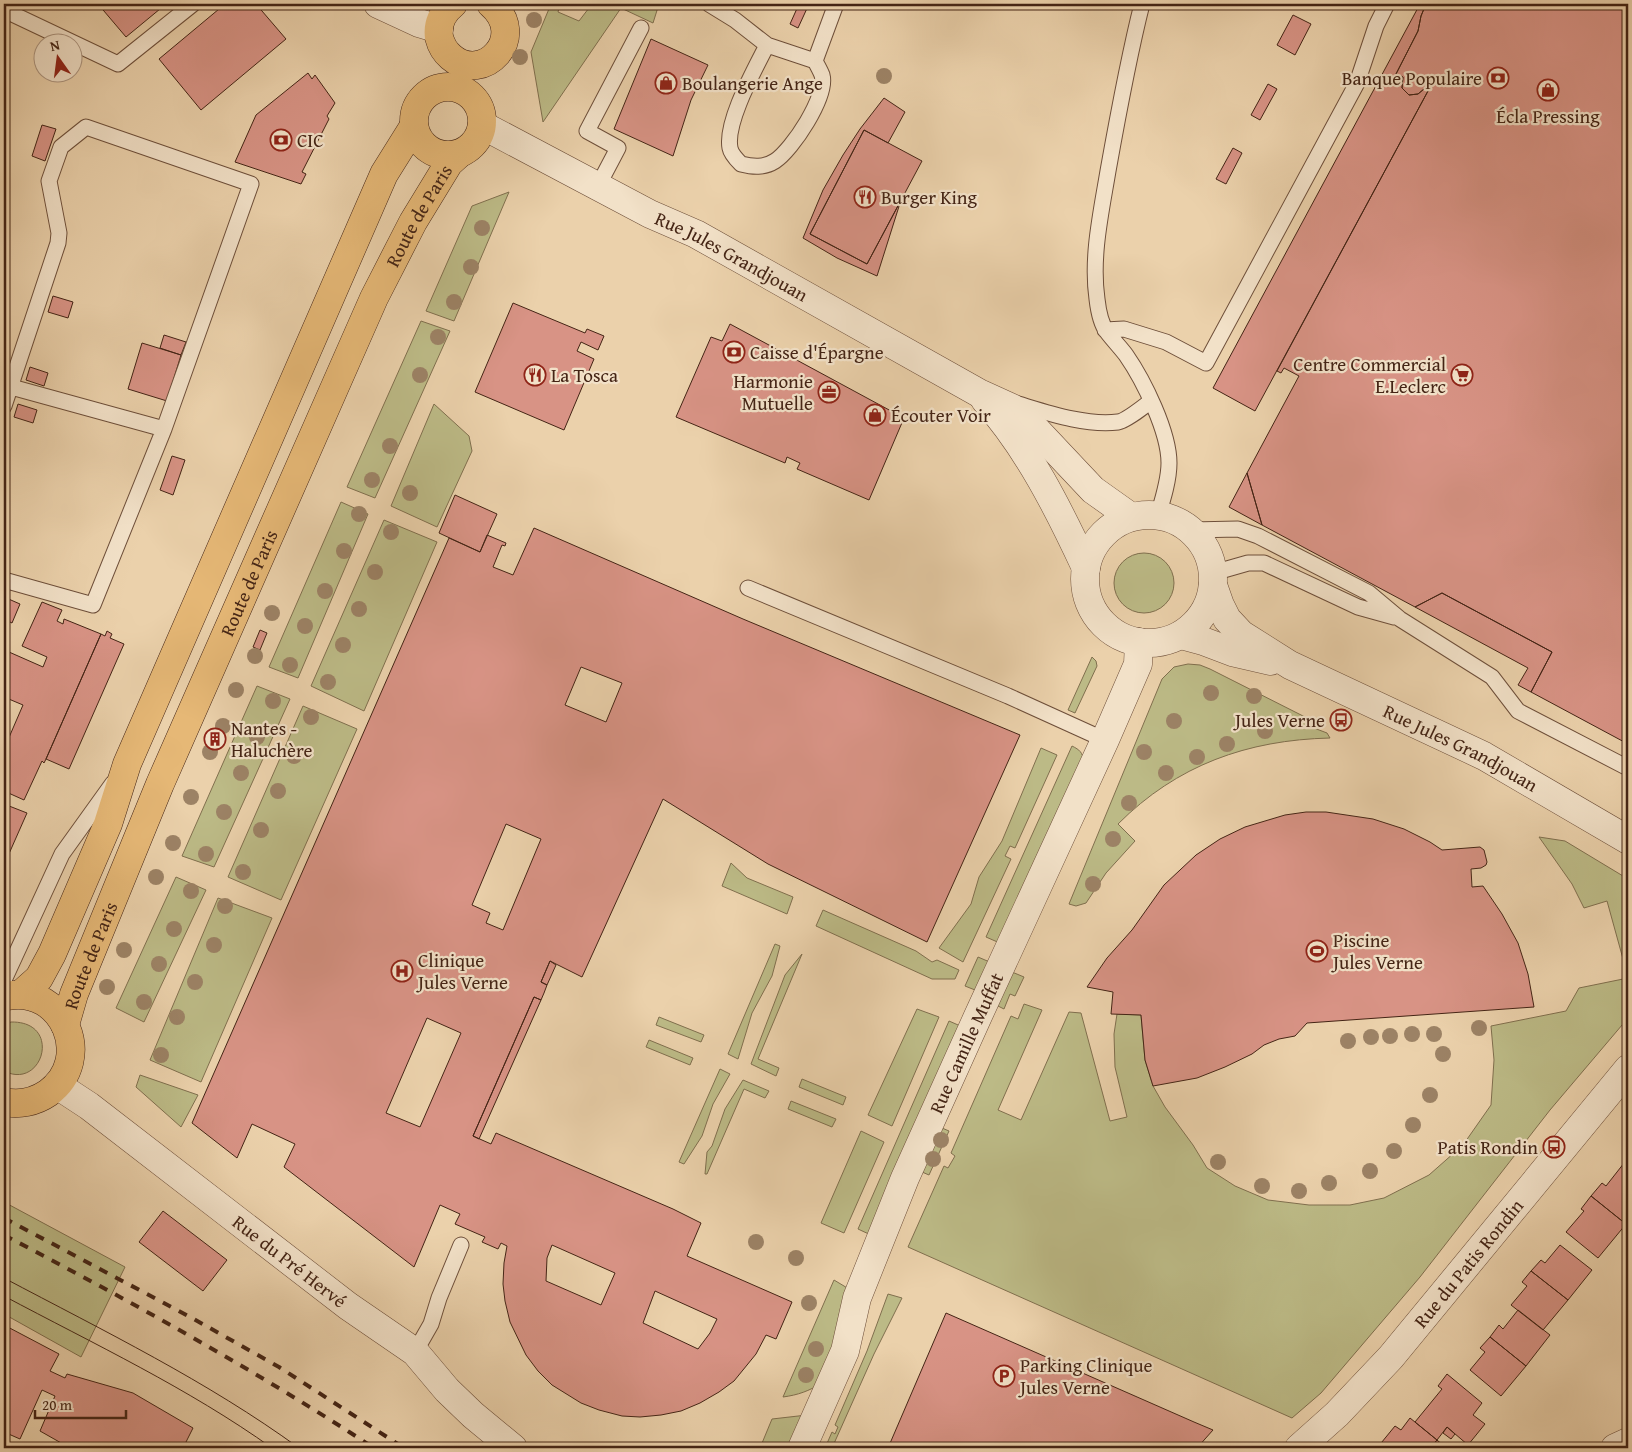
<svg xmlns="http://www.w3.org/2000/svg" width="1632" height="1452" viewBox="0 0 1632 1452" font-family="'Gentium Book Plus',serif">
	<rect width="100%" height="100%" fill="#ebd1ab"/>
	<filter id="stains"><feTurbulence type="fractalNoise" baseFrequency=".004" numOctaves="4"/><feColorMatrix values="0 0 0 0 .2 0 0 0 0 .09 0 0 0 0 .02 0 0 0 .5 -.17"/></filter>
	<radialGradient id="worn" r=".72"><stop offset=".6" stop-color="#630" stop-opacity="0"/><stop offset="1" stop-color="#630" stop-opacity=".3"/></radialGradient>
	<!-- green -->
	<path fill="#bcba86" stroke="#806f4e" d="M551,4H560L558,12L579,21L592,4H659L653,23L621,8L543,122L531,52Z
		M509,192L454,321L426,311L472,206Z
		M421,321L450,331L375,498L347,487Z
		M434,404L469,436L472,451L437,527L391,506Z
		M341,502L368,514L298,678L269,667Z
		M384,520L437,542L364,711L311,686Z
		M1114 583a30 30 0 1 1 60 0a30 30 0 1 1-60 0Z
		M1092,657L1096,661L1097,666L1075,713L1068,710Z
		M1188,664L1200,665L1210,669L1309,719L1306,725L1327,733L1330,738C1247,740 1177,765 1118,824L1135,841L1106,873L1086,903L1076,906L1069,904L1162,679L1174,667Z
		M257,686L290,699L214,867L182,856Z
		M303,706L357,729L281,900L228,877Z
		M1072,746C1080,750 1082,752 1084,761L1002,944L986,937Z
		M1041,748L1057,755L1015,848L1010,846L1005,856L1011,859L963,962L939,948L971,904L979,877L1002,841Z
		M1539,837L1565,841L1628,879V977L1607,901L1584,908L1572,884Z
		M731,863L747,878L793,897L787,914L722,886Z
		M176,877L206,890L144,1022L116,1008Z
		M218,898L272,918L201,1082L150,1060Z
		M823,910L916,951L932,962L937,960L959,970L955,979H932L816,926Z
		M775,944L780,946L772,976L752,1013L738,1059L728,1054Z
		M802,954L758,1059L779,1068L776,1076L751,1064L785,975Z
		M978,957L992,963L980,992L965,986Z
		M1012,972L1024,977L1015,996L1010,994L1004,1009L996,1005Z
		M1628,978V1018L1550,1110L1420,1277L1321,1393L1292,1418L908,1247L944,1166L948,1168L955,1156L951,1153L1011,1016L1018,1019L1024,1004L1042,1010L998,1110L1021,1120L1069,1012L1081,1013L1110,1121L1127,1117L1115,1067L1114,1034L1117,1014L1141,1015L1145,1060L1153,1086L1165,1107L1193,1145L1207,1168L1235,1186L1268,1200L1309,1205H1350L1384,1198L1429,1175L1463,1145L1491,1105L1494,1060L1491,1026L1566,1011L1579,988Z
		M917,1009L939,1017L892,1126L868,1115Z
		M659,1017L704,1035L701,1042L656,1025Z
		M949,1021L965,1028L873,1236L858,1229Z
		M11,1022C63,1021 43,1091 4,1071V1025Z
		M649,1040L693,1058L690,1065L646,1047Z
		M720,1069L730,1074L713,1104L702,1136L684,1164L679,1162Z
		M140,1075L198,1095L181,1127L136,1087Z
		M802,1079L846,1097L843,1105L799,1087Z
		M743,1080L769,1091L765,1098L744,1089L707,1174H705L707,1152L712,1146L725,1109Z
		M791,1101L836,1119L832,1127L788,1109Z
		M942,1128L949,1131L929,1175L922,1172Z
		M861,1131L884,1142L844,1233L821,1223Z
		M4,1202L125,1267L81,1357L4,1314Z
		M834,1280L849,1289L822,1383C809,1391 798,1395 783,1397Z
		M888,1294L902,1298L874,1354L832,1448H825L832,1432L835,1434L838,1427L835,1425L867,1351Z
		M807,1415L792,1448H760L772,1419Z"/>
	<!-- building -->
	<path fill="#d89385" stroke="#442415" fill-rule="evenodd" d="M98,4H166L126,37Z
		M225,4H256L286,39L201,110L159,59Z
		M799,4H809L798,28L790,24Z
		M1420,4H1426L1421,16L1418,31L1396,74L1403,77L1402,88L1409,95L1418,94L1424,89L1428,91L1255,411L1213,388Z
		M1426,4H1494L1498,8L1500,4H1628V744L1531,692L1552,652L1442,593L1415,607L1262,525L1247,473L1299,376L1284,368L1281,373L1277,371L1428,91L1424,89L1418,94L1409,95L1402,88L1403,77L1396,74L1418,31L1421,16Z
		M1293,15L1311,24L1295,55L1277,45Z
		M651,39L708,65L691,100L673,156L614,129Z
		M308,73L312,79L315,75L335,103L327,116L329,119L302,172L306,174L301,184L235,162L256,115Z
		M1268,84L1277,89L1260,120L1251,115Z
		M884,98L905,112L888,143L864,130L810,234L867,264L901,200L877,276L837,258L803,238L823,190L843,155L860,129Z
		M42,125L56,129L45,161L32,156Z
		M864,130L922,161L867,264L810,234Z
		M1233,148L1242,153L1226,184L1216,179Z
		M53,296L73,302L68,318L48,312Z
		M513,303L585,333L587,329L604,336L598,350L581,342L577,351L594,359L564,430L475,392Z
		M730,324L904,418L869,500L797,469L800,463L787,457L785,463L676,417L711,337L722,341Z
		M164,335L186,342L181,355L160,348Z
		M142,343L181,355L167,401L128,389Z
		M30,367L48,373L44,386L26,380Z
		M18,404L37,410L33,423L14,417Z
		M172,456L185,460L173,495L160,490Z
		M1247,473L1262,525L1229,507Z
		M455,495L497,514L480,552L439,533Z
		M534,528L743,619L1020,735L927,942L768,864L663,799L582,977L550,961L541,982L547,985L544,993L541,1000L534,997L473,1136L491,1144L496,1133L673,1209L701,1223L687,1256L792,1302L776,1339L766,1335L756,1354L734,1381L719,1392L700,1403L681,1411L661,1415L640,1417L622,1416L599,1410L581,1403L552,1385L538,1371L526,1355L510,1322L505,1301L503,1284L504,1263L507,1246L501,1243L498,1249L482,1242L485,1237L455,1224L460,1214L440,1205L414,1267L284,1167L295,1144L252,1124L237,1158L192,1123L449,538L480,552L487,535L506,543L505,546L502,545L493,567L513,575ZM581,667L622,683L606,722L565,705ZM506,824L541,839L503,930L486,923L490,913L472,905ZM427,1018L461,1033L420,1127L386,1113ZM552,1245L615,1273L601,1305L546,1281L547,1258ZM655,1291L717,1319L710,1333L698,1349L643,1323Z
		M1442,593L1552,652L1531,692L1518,685L1528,668L1415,607Z
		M4,597L20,604L12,623L4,619Z
		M42,602L62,610L57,621L63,624L64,619L101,634L46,759L44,763L42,761L24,800L4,791V749L23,705L4,697V663L9,652L43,667L47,657L22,646Z
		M260,630L267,633L260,650L253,647Z
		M107,631L112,634L110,638L124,644L69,769L46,759L101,634L105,636Z
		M215,728L223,731L216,749L208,746Z
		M4,804L27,813L4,865Z
		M1306,812H1326L1373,819L1404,829L1430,842L1442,850L1480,847L1484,850L1487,862L1486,865L1481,868L1471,869L1472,887L1483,886L1502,914L1518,943L1528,974L1534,1007L1307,1023L1295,1036L1279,1039L1264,1045L1252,1054L1225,1067L1197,1078L1153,1086L1145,1060L1141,1015L1111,1014L1113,992L1087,987L1107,958L1132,930L1164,885L1196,855L1220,839L1245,827L1285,815Z
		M550,961L556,965L547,985L541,982Z
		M534,997L541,1000L479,1139L473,1136Z
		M1628,1158V1223L1627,1225L1591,1196L1602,1183L1606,1186Z
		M1591,1196L1626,1224L1598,1258L1566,1232L1584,1211L1581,1209Z
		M163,1211L227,1260L203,1291L139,1242Z
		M1560,1245L1592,1270L1568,1300L1531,1271L1541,1260L1545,1263Z
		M1531,1271L1568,1300L1543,1330L1511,1305L1527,1286L1522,1282Z
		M1518,1310L1550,1335L1526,1366L1490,1337L1499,1325L1503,1329Z
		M946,1313L1194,1422L1213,1430L1197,1448H888Z
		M4,1325L59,1354L50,1371L65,1378L67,1374L133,1393L193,1428L183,1448H70L40,1431L55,1396L42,1390L20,1439L4,1432Z
		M1490,1337L1526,1366L1501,1396L1470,1370L1485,1352L1480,1348Z
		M1447,1374L1482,1403L1473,1415L1485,1424L1468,1445L1447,1427L1437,1440L1415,1422L1442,1389L1438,1386Z
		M1410,1418L1437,1440L1430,1448H1377L1395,1426L1401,1430Z
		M1447,1427L1455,1434L1451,1439L1443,1433Z
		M1437,1440L1445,1447L1444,1448H1430Z"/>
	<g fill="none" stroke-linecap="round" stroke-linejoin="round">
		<!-- service casing -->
		<g stroke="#6e4f3a" stroke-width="17">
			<path id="service" d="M709,4L735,20L767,45L815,61L836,4
				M1142,4C1128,59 1118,115 1108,171C1101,213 1091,257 1097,299C1098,308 1101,324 1107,332C1113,340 1120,347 1126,355C1144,381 1169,432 1169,463C1169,480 1163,499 1158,515
				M4,10L118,64L193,4
				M767,45C755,69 725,122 730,148C731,154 737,160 741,164C753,167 764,168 775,161C792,150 828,96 822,75C820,70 817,65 815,61
				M598,186L618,148L587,131L641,28
				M1105,330L1124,329L1166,342L1206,363L1357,83L1376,26L1387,4
				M4,385L164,429L93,605L4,580
				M1018,404C1048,413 1086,426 1118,422C1126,421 1143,407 1151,401
				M4,406L58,243L59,233L49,181L61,147L86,127L251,184L164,429
				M1191,530L1238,529L1258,536L1369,593L1400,619L1492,677L1518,711L1628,768
				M1213,573L1248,563H1264L1358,607L1394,617
				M748,588L1008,696L1105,740
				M4,980L62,854L113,783
				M415,1352L431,1324L439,1298L461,1245"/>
		</g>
		<!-- minor casing -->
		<g stroke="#6e4f3a" stroke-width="29">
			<g id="minor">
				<path d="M378,4L419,23L439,29"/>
				<path id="s1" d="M482,125L650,214L696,234L979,393L1012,408L1028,421L1093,490L1131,517"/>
				<path d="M985,400C1028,448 1059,510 1086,568"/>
				<circle cx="1149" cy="579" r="64"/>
				<path id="s2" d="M1213,585L1220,605L1227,619L1241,634L1290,665L1484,756L1628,840"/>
				<path d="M1181,635L1203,641L1232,652L1271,661"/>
				<path id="s3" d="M57,1085L89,1106L348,1306L415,1352L447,1390L473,1415L513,1448"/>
				<path id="s4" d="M802,1448L845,1351L857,1298L905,1178L978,1016L1105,740L1138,664L1139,642"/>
				<path id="s5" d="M1299,1448L1337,1414L1391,1357L1628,1069"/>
				<path d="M1615,1448L1628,1442"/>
			</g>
		</g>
		<!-- primary casing -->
		<g stroke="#442415" stroke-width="29">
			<g id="primary">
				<path d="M453,4C443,12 437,24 439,37C441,45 445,52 451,57C483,85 529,37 491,4"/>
				<circle cx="448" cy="121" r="34"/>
				<path d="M21,994L39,978L52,954L108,824L127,764L384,174L414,126"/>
				<path id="s6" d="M65,1025L74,994L160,784L374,298L413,222L449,163L459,154"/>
				<path d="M4,1102C19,1105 35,1102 48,1093C95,1059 63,985 7,996"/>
			</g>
		</g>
		<!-- service -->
		<use href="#service" stroke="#f2e1c8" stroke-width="15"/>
		<!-- minor -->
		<use href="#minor" stroke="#f2e1c8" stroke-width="28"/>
		<!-- primary -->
		<use href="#primary" stroke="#e6b876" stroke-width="28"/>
		<!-- tram -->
		<path stroke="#442415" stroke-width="1" d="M4,1278C104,1331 207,1381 299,1448
			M4,1296C94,1344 188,1388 272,1448"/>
		<!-- rail -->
		<path stroke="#442415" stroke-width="4" stroke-dasharray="9 9" stroke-linecap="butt" d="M4,1218L192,1318L279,1367L404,1448
			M4,1235C130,1301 255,1370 374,1448"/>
	</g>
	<!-- trees -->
	<g fill="#9c8265">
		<circle cx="534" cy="20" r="8"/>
		<circle cx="520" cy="57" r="8"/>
		<circle cx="884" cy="76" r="8"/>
		<circle cx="482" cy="228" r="8"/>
		<circle cx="471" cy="267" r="8"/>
		<circle cx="454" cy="302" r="8"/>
		<circle cx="438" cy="337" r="8"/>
		<circle cx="420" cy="375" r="8"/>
		<circle cx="390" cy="446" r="8"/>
		<circle cx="372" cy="480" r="8"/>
		<circle cx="410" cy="493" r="8"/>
		<circle cx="359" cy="514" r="8"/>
		<circle cx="391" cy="532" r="8"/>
		<circle cx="344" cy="551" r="8"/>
		<circle cx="375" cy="572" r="8"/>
		<circle cx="325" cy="591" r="8"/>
		<circle cx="359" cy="609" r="8"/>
		<circle cx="272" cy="613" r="8"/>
		<circle cx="305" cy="626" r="8"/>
		<circle cx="343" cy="645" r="8"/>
		<circle cx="255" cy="656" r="8"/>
		<circle cx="290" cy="665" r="8"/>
		<circle cx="328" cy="682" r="8"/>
		<circle cx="236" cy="690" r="8"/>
		<circle cx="1211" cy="693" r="8"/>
		<circle cx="1254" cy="696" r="8"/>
		<circle cx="273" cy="701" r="8"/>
		<circle cx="311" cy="717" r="8"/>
		<circle cx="1174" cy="721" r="8"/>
		<circle cx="223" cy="726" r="8"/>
		<circle cx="1265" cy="731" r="8"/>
		<circle cx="257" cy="737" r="8"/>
		<circle cx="1227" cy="744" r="8"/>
		<circle cx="210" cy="752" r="8"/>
		<circle cx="1144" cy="752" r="8"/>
		<circle cx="294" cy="756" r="8"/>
		<circle cx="1197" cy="757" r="8"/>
		<circle cx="241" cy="773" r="8"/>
		<circle cx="1166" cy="773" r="8"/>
		<circle cx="278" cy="791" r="8"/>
		<circle cx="191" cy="797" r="8"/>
		<circle cx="1129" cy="803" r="8"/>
		<circle cx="224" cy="812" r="8"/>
		<circle cx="261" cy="830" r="8"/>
		<circle cx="1113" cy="839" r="8"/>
		<circle cx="173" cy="843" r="8"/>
		<circle cx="206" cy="854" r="8"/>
		<circle cx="243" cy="872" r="8"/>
		<circle cx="156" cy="877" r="8"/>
		<circle cx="1093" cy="884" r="8"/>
		<circle cx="191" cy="891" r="8"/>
		<circle cx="225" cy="906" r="8"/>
		<circle cx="174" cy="929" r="8"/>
		<circle cx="214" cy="945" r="8"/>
		<circle cx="124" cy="950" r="8"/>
		<circle cx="159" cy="964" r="8"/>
		<circle cx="195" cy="982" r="8"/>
		<circle cx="107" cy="987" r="8"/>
		<circle cx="144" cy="1002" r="8"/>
		<circle cx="177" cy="1017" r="8"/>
		<circle cx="1479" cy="1028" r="8"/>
		<circle cx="1412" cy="1034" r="8"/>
		<circle cx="1434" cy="1034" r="8"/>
		<circle cx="1390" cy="1036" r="8"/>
		<circle cx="1371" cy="1037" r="8"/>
		<circle cx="1348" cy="1041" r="8"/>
		<circle cx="1443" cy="1054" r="8"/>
		<circle cx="161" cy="1055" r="8"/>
		<circle cx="1430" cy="1095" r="8"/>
		<circle cx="1413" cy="1125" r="8"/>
		<circle cx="941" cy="1140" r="8"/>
		<circle cx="1394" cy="1151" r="8"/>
		<circle cx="933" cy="1159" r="8"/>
		<circle cx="1218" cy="1162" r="8"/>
		<circle cx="1370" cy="1171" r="8"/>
		<circle cx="1329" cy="1183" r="8"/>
		<circle cx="1262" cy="1186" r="8"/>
		<circle cx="1299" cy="1191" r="8"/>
		<circle cx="756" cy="1242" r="8"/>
		<circle cx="796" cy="1258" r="8"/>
		<circle cx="809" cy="1303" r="8"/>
		<circle cx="816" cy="1349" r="8"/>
		<circle cx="806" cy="1375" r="8"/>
	</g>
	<!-- icons -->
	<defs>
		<g id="bank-ring" transform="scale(1.125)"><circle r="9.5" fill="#f2e1c8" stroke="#8f2418" stroke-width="1.5"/><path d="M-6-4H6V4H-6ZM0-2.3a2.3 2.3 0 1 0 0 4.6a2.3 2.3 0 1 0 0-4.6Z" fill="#8f2418"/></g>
		<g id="shop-ring" transform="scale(1.125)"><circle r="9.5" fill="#f2e1c8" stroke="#8f2418" stroke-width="1.5"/><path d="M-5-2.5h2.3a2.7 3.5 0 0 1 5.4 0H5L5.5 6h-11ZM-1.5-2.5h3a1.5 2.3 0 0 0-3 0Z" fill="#8f2418"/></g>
		<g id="restaurant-ring" transform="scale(1.125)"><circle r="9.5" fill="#f2e1c8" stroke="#8f2418" stroke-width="1.5"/><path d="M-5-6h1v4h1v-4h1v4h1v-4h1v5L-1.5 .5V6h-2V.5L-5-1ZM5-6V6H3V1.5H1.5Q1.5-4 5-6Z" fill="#8f2418"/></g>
		<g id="supermarket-ring" transform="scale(1.125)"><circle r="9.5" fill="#f2e1c8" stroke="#8f2418" stroke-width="1.5"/><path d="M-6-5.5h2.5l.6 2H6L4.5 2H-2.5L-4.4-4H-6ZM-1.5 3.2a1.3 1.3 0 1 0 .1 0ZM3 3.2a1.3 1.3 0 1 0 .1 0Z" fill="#8f2418"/></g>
		<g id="office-ring" transform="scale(1.125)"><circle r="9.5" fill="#f2e1c8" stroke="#8f2418" stroke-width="1.5"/><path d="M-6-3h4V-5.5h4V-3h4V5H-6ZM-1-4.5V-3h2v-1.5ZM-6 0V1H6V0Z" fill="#8f2418"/></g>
		<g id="bus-ring" transform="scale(1.125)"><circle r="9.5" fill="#f2e1c8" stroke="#8f2418" stroke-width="1.5"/><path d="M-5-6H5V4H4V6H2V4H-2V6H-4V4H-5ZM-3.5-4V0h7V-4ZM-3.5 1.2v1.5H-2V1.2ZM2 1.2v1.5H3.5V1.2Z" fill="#8f2418"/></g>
		<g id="building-ring" transform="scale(1.125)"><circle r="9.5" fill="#f2e1c8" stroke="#8f2418" stroke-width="1.5"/><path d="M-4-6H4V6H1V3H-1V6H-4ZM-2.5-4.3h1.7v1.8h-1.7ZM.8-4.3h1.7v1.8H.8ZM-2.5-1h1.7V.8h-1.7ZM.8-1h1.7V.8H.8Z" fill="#8f2418"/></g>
		<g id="stadium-ring" transform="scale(1.125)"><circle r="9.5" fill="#f2e1c8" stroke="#8f2418" stroke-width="1.5"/><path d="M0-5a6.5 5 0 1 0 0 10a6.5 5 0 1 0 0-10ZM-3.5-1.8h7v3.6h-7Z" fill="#8f2418"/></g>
		<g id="hospital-ring" transform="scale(1.125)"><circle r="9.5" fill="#f2e1c8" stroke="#8f2418" stroke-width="1.5"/><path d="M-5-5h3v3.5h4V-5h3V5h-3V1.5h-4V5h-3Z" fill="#8f2418"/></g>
		<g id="parking-ring" transform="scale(1.125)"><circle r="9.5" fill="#f2e1c8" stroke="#8f2418" stroke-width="1.5"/><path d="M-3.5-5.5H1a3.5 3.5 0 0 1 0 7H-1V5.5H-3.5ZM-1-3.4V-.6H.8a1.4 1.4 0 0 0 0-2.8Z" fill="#8f2418"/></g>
	</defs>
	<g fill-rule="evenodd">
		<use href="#bank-ring" x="1498" y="78"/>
		<use href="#shop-ring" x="666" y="83"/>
		<use href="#shop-ring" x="1548" y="90"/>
		<use href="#bank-ring" x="281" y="140"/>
		<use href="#restaurant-ring" x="865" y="197"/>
		<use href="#bank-ring" x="734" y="352"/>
		<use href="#restaurant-ring" x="535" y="375"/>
		<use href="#supermarket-ring" x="1462" y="375"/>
		<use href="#office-ring" x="829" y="392"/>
		<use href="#shop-ring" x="875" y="415"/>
		<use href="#bus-ring" x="1341" y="720"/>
		<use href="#building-ring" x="215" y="739"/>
		<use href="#stadium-ring" x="1317" y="951"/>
		<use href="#hospital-ring" x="402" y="971"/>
		<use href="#bus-ring" x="1554" y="1147"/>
		<use href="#parking-ring" x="1004" y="1376"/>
	</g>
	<g text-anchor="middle" stroke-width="4.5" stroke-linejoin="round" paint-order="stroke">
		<!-- poi labels -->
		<g font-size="19" fill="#442415" stroke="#f2e1c8" text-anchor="start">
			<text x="1482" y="85" text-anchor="end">Banque Populaire</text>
			<text x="682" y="90">Boulangerie Ange</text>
			<text x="1548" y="123" text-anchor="middle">Écla Pressing</text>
			<text x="297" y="147">CIC</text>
			<text x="881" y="204">Burger King</text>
			<text x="750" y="359">Caisse d'Épargne</text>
			<text x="1446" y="371" text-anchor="end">Centre Commercial<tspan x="1446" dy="22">E.Leclerc</tspan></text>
			<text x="551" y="382">La Tosca</text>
			<text x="813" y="388" text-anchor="end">Harmonie<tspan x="813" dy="22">Mutuelle</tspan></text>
			<text x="891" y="422">Écouter Voir</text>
			<text x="1325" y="727" text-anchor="end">Jules Verne</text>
			<text x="231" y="735">Nantes -<tspan x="231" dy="22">Haluchère</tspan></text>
			<text x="1333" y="947">Piscine<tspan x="1333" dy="22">Jules Verne</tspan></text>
			<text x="418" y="967">Clinique<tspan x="418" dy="22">Jules Verne</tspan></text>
			<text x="1538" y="1154" text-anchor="end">Patis Rondin</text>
			<text x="1020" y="1372">Parking Clinique<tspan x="1020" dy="22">Jules Verne</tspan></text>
		</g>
		<!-- street labels -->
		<g font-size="19" fill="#442415" stroke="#f2e1c8">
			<text dy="7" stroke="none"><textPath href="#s6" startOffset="884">Route de Paris</textPath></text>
			<text dy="7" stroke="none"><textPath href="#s1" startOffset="282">Rue Jules Grandjouan</textPath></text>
			<text dy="7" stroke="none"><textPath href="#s6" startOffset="479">Route de Paris</textPath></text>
			<text dy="7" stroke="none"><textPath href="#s2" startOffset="305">Rue Jules Grandjouan</textPath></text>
			<text dy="7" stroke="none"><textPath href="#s6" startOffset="74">Route de Paris</textPath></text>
			<text dy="7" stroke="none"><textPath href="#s4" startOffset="438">Rue Camille Muffat</textPath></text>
			<text dy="7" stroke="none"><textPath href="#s3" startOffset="292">Rue du Pré Hervé</textPath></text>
			<text dy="7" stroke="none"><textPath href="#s5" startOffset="251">Rue du Patis Rondin</textPath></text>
		</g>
	</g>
	<!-- margin -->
	<rect width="1632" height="1452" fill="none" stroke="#ebd1ab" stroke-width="20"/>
	<rect x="5" y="5" width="1622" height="1442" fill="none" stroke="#442415" stroke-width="2.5"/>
	<rect x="10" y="10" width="1612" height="1432" fill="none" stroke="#442415"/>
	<!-- north arrow -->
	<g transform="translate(58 58) rotate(346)"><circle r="24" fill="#f2e1c8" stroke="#ac9580"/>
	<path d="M0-4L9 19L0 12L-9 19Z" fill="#8f2418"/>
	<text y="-8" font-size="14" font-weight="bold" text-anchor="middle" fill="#442415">N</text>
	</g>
	<!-- scale -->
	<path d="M35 1410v8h91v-8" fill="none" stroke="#442415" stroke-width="2.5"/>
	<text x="42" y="1410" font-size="15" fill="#442415" stroke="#f2e1c8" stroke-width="4" paint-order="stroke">20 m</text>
	<rect width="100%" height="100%" filter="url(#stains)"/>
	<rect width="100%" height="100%" fill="url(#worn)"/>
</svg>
